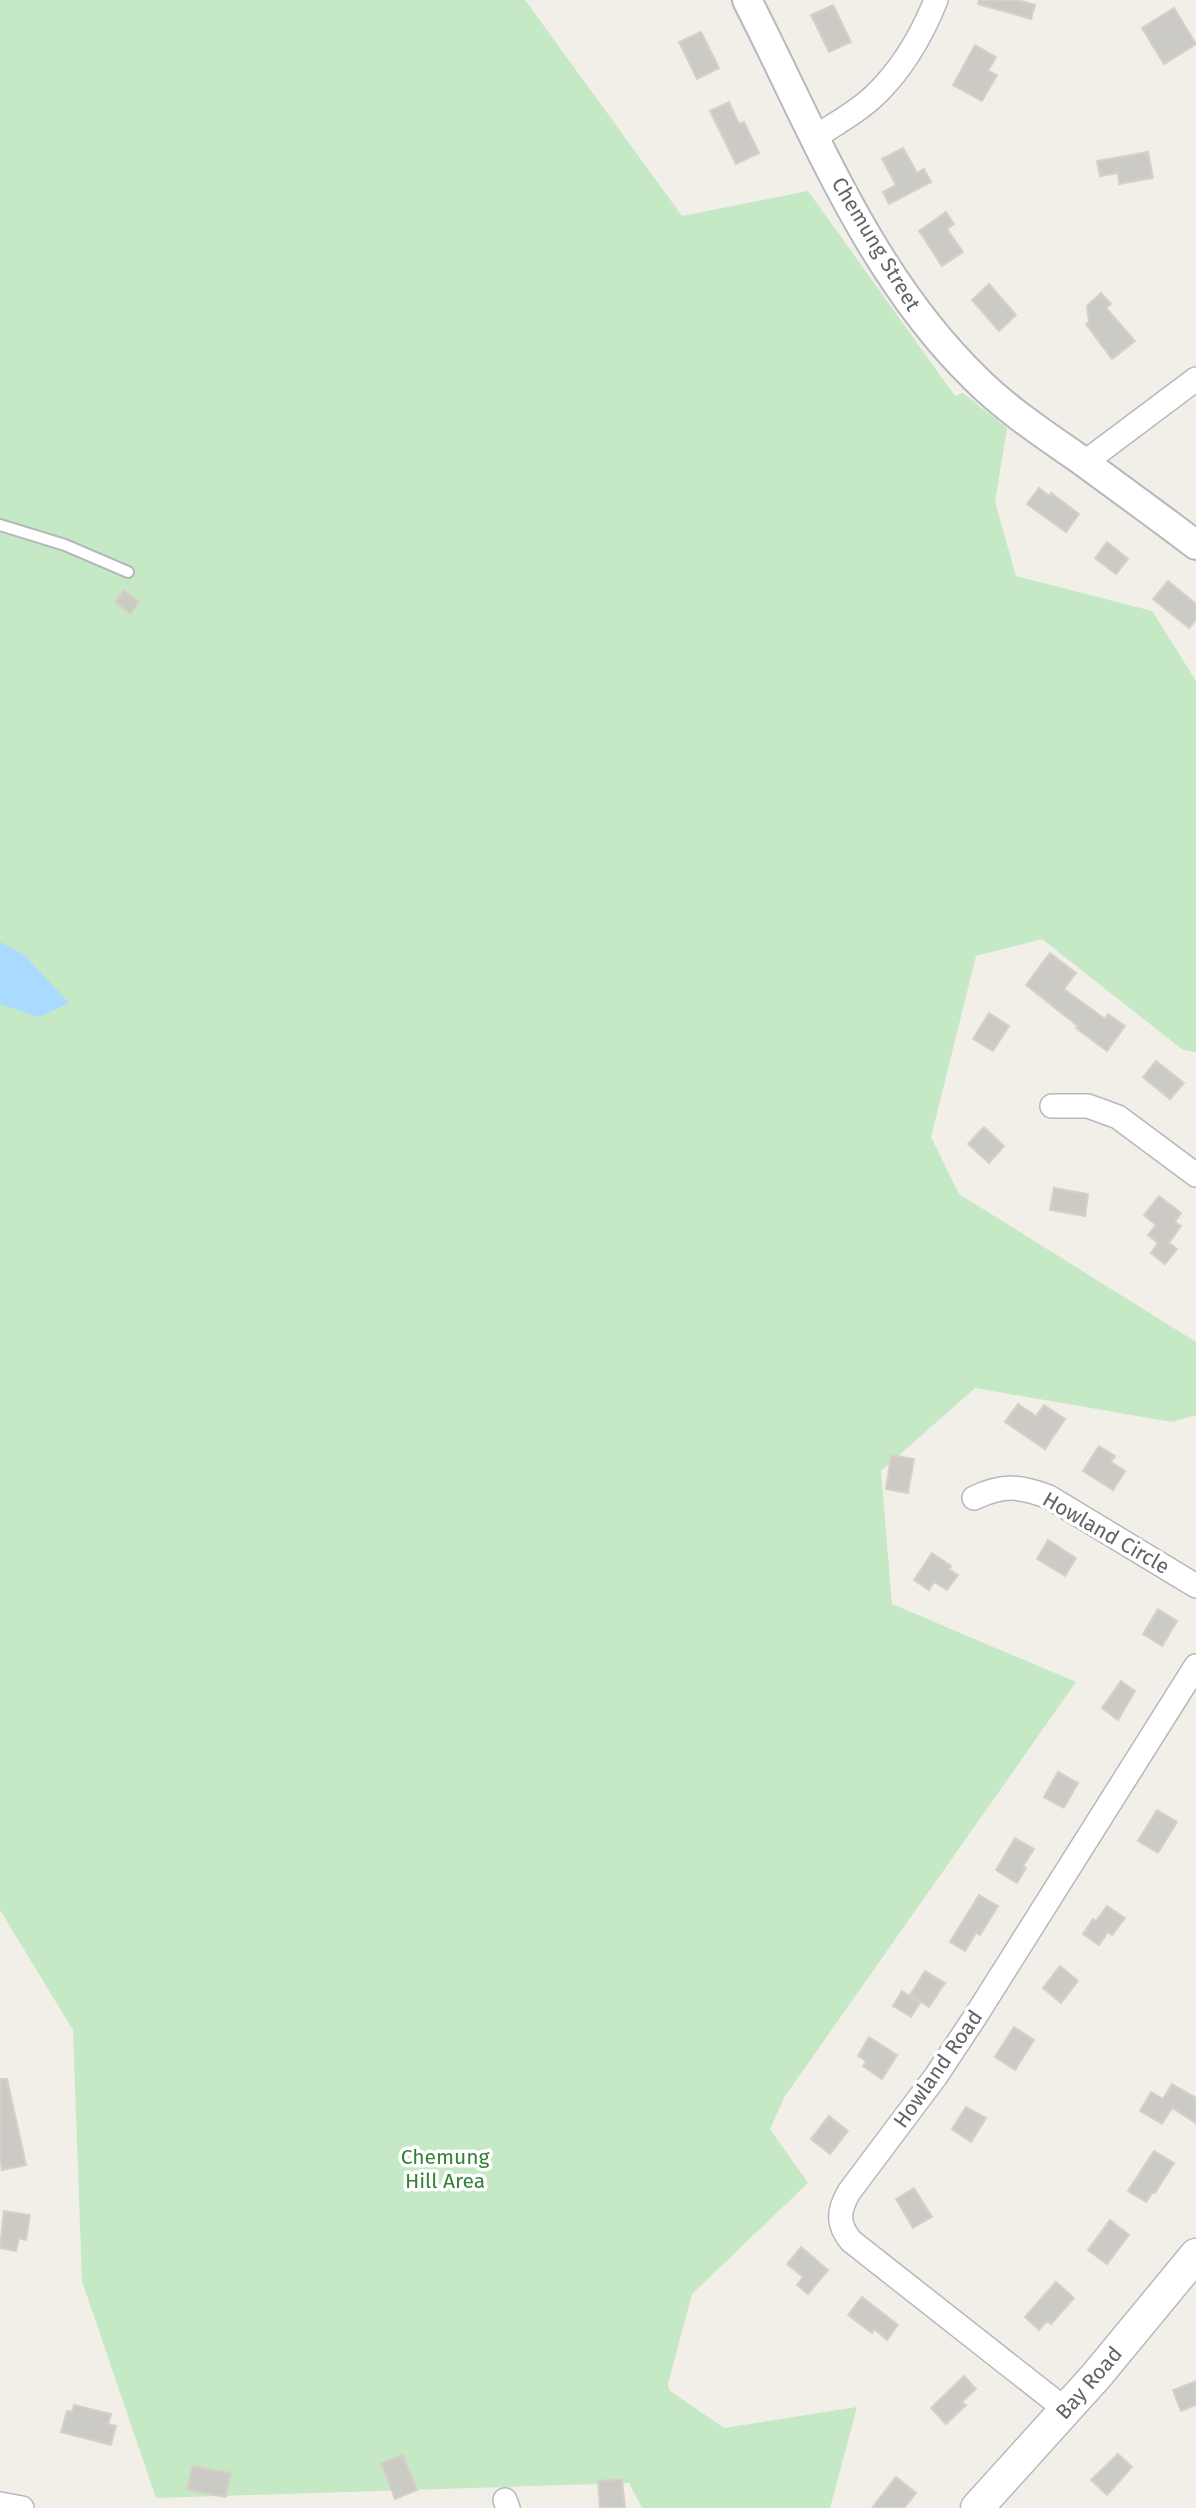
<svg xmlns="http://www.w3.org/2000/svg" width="1196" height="2508" viewBox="0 0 1196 2508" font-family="'Fira Sans',sans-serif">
	<rect width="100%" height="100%" fill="#f1efe8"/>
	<!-- green -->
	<path fill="#c5e8c5" d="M0,0H525L682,216L808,191L955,396L963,393L1007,428L995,502L1016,576L1152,611L1196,681V1052L1183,1050L1042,939L976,956L931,1137L959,1194L1196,1342V1415L1172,1422L975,1388L881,1471L892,1604L1076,1682L785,2096L770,2129L808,2183L692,2294L668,2384L669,2390L724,2428L857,2407L830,2508H642L629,2483L156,2498L82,2281L73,2030L0,1910Z"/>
	<!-- water -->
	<path fill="#aadaff" d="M0,942L23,954L69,1003L39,1017L0,1004Z"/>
	<!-- building -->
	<path fill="#cccac5" stroke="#d6d1c6" stroke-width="2" d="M979,0H1018L1035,5L1031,19L978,4Z
		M833,5L851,42L829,52L811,15Z
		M1174,8L1196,44L1164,64L1142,28Z
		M701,32L719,68L697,79L679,42Z
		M975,45L996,57L988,71L997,75L982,101L953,85Z
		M729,102L739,124L744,122L759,153L736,164L710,111Z
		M903,148L917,173L924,169L931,182L889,204L883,192L896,185L882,159Z
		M1148,152L1153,178L1119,184L1118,173L1100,176L1097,161Z
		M946,212L954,224L947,229L963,252L942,266L919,231Z
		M989,284L1016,315L999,331L972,300Z
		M1101,293L1111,304L1106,308L1135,341L1112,359L1086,324L1089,322L1087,306Z
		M1039,488L1049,496L1051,493L1079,514L1066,532L1027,504Z
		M1107,542L1128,559L1116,574L1095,558Z
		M1168,581L1196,604V620L1189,628L1153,599Z
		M124,590L139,602L130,614L115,602Z
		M1050,953L1076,973L1064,989L1105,1019L1108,1014L1125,1026L1107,1051L1076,1028L1078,1026L1026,985Z
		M989,1013L1009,1026L993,1051L973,1039Z
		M1156,1061L1184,1083L1170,1099L1143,1077Z
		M984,1127L1004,1146L989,1163L968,1144Z
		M1054,1188L1088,1194L1085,1216L1050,1210Z
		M1159,1196L1181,1213L1175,1222L1181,1226L1169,1243L1177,1249L1165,1264L1151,1253L1158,1243L1148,1235L1156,1225L1144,1215Z
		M1018,1404L1036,1416L1044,1405L1065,1419L1045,1449L1005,1422Z
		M1099,1446L1115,1456L1111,1462L1125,1471L1113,1490L1083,1471Z
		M891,1455L914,1459L908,1493L886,1489Z
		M1048,1540L1076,1558L1065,1576L1037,1559Z
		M932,1553L951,1566L949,1569L958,1575L947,1590L934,1582L929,1590L914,1580Z
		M1158,1609L1177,1621L1162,1646L1143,1634Z
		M1121,1681L1135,1691L1118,1720L1102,1708Z
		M1058,1772L1078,1783L1064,1808L1044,1797Z
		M1157,1810L1177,1822L1158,1853L1138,1841Z
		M1015,1838L1034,1849L1023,1866L1026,1868L1017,1883L996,1870Z
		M979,1895L998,1906L980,1935L976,1933L965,1951L950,1942Z
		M1107,1906L1125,1918L1112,1935L1108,1932L1099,1945L1083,1934L1093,1919L1096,1921Z
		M1060,1966L1078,1981L1061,2003L1043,1988Z
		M925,1971L945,1983L929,2007L910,1995Z
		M902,1991L920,2003L911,2017L893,2006Z
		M1014,2027L1034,2040L1015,2070L995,2057Z
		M869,2037L897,2055L882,2079L863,2066L866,2061L858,2056Z
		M0,2079H7L26,2165L2,2170L0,2159Z
		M1172,2084L1196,2098V2123L1172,2108L1162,2124L1140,2111L1151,2092L1163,2099Z
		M966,2107L986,2118L971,2142L952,2129Z
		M829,2116L848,2131L830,2154L811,2139Z
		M1154,2151L1174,2163L1155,2193L1153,2192L1146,2202L1128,2191Z
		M914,2188L932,2217L913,2228L896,2199Z
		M4,2211L30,2215L26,2240L19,2238L16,2251L0,2248Z
		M1110,2220L1129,2235L1107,2264L1088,2250Z
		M801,2247L828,2270L808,2294L797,2285L803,2277L787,2264Z
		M1056,2282L1074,2298L1051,2324L1047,2321L1039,2330L1025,2317Z
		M862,2297L898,2325L887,2340L874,2329L872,2333L848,2315Z
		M964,2376L976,2389L962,2402L966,2405L946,2424L931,2408Z
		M1196,2381V2405L1181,2411L1173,2390Z
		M74,2405L111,2414L108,2424L116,2426L111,2445L61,2432L67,2411L72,2412Z
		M1118,2454L1132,2467L1107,2495L1091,2480Z
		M403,2455L417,2490L395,2499L381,2463Z
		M192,2466L231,2473L226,2497L187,2490Z
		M896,2477L916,2493L904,2508H872Z
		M622,2479L625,2508H600L598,2481Z"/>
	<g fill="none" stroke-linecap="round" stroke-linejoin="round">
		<!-- service casing -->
		<g stroke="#b5b8bc" stroke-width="14">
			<path id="service" d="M0,525L65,545L128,572"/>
		</g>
		<!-- minor casing -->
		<g stroke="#b5b8bc" stroke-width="26">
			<path id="minor" d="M814,138C833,125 856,113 873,97C901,71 922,35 936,0
				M1084,463L1196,379
				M1052,1106H1088L1118,1117L1196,1175
				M974,1498C1004,1484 1020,1486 1049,1497L1196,1586
				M1066,2410L851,2241C837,2224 838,2211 849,2192L936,2076L975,2017L1196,1666
				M505,2500L508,2508
				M0,2504L22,2508"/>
		</g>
		<!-- tertiary casing -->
		<g stroke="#b5b8bc" stroke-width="32">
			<path id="tertiary" d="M747,0C814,131 868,274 976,379C1007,410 1045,435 1081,460C1119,488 1158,516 1196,545"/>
		</g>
		<!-- secondary casing -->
		<g stroke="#b6babf" stroke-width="35">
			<path id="secondary" d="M977,2508L1097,2375L1196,2255"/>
		</g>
		<!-- service -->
		<use href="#service" stroke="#fff" stroke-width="10"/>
		<!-- minor -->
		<use href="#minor" stroke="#fff" stroke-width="23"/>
		<!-- tertiary -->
		<use href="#tertiary" stroke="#fff" stroke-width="28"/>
		<!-- secondary -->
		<use href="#secondary" stroke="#fff" stroke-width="32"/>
	</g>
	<g text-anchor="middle" stroke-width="7" stroke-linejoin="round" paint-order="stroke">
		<!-- street labels -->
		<g font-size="21" fill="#5f6368" stroke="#fff">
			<text transform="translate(876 244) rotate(59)" y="7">Chemung Street</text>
			<text transform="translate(1106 1533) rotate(30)" y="7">Howland Circle</text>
			<text transform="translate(938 2069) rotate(-55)" y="7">Howland Road</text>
			<text transform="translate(1089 2383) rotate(-49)" y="7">Bay Road</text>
		</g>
		<!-- park labels -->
		<g font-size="21" fill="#348238" stroke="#fff">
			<text x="445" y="2164">Chemung<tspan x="445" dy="24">Hill Area</tspan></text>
		</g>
	</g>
</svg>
